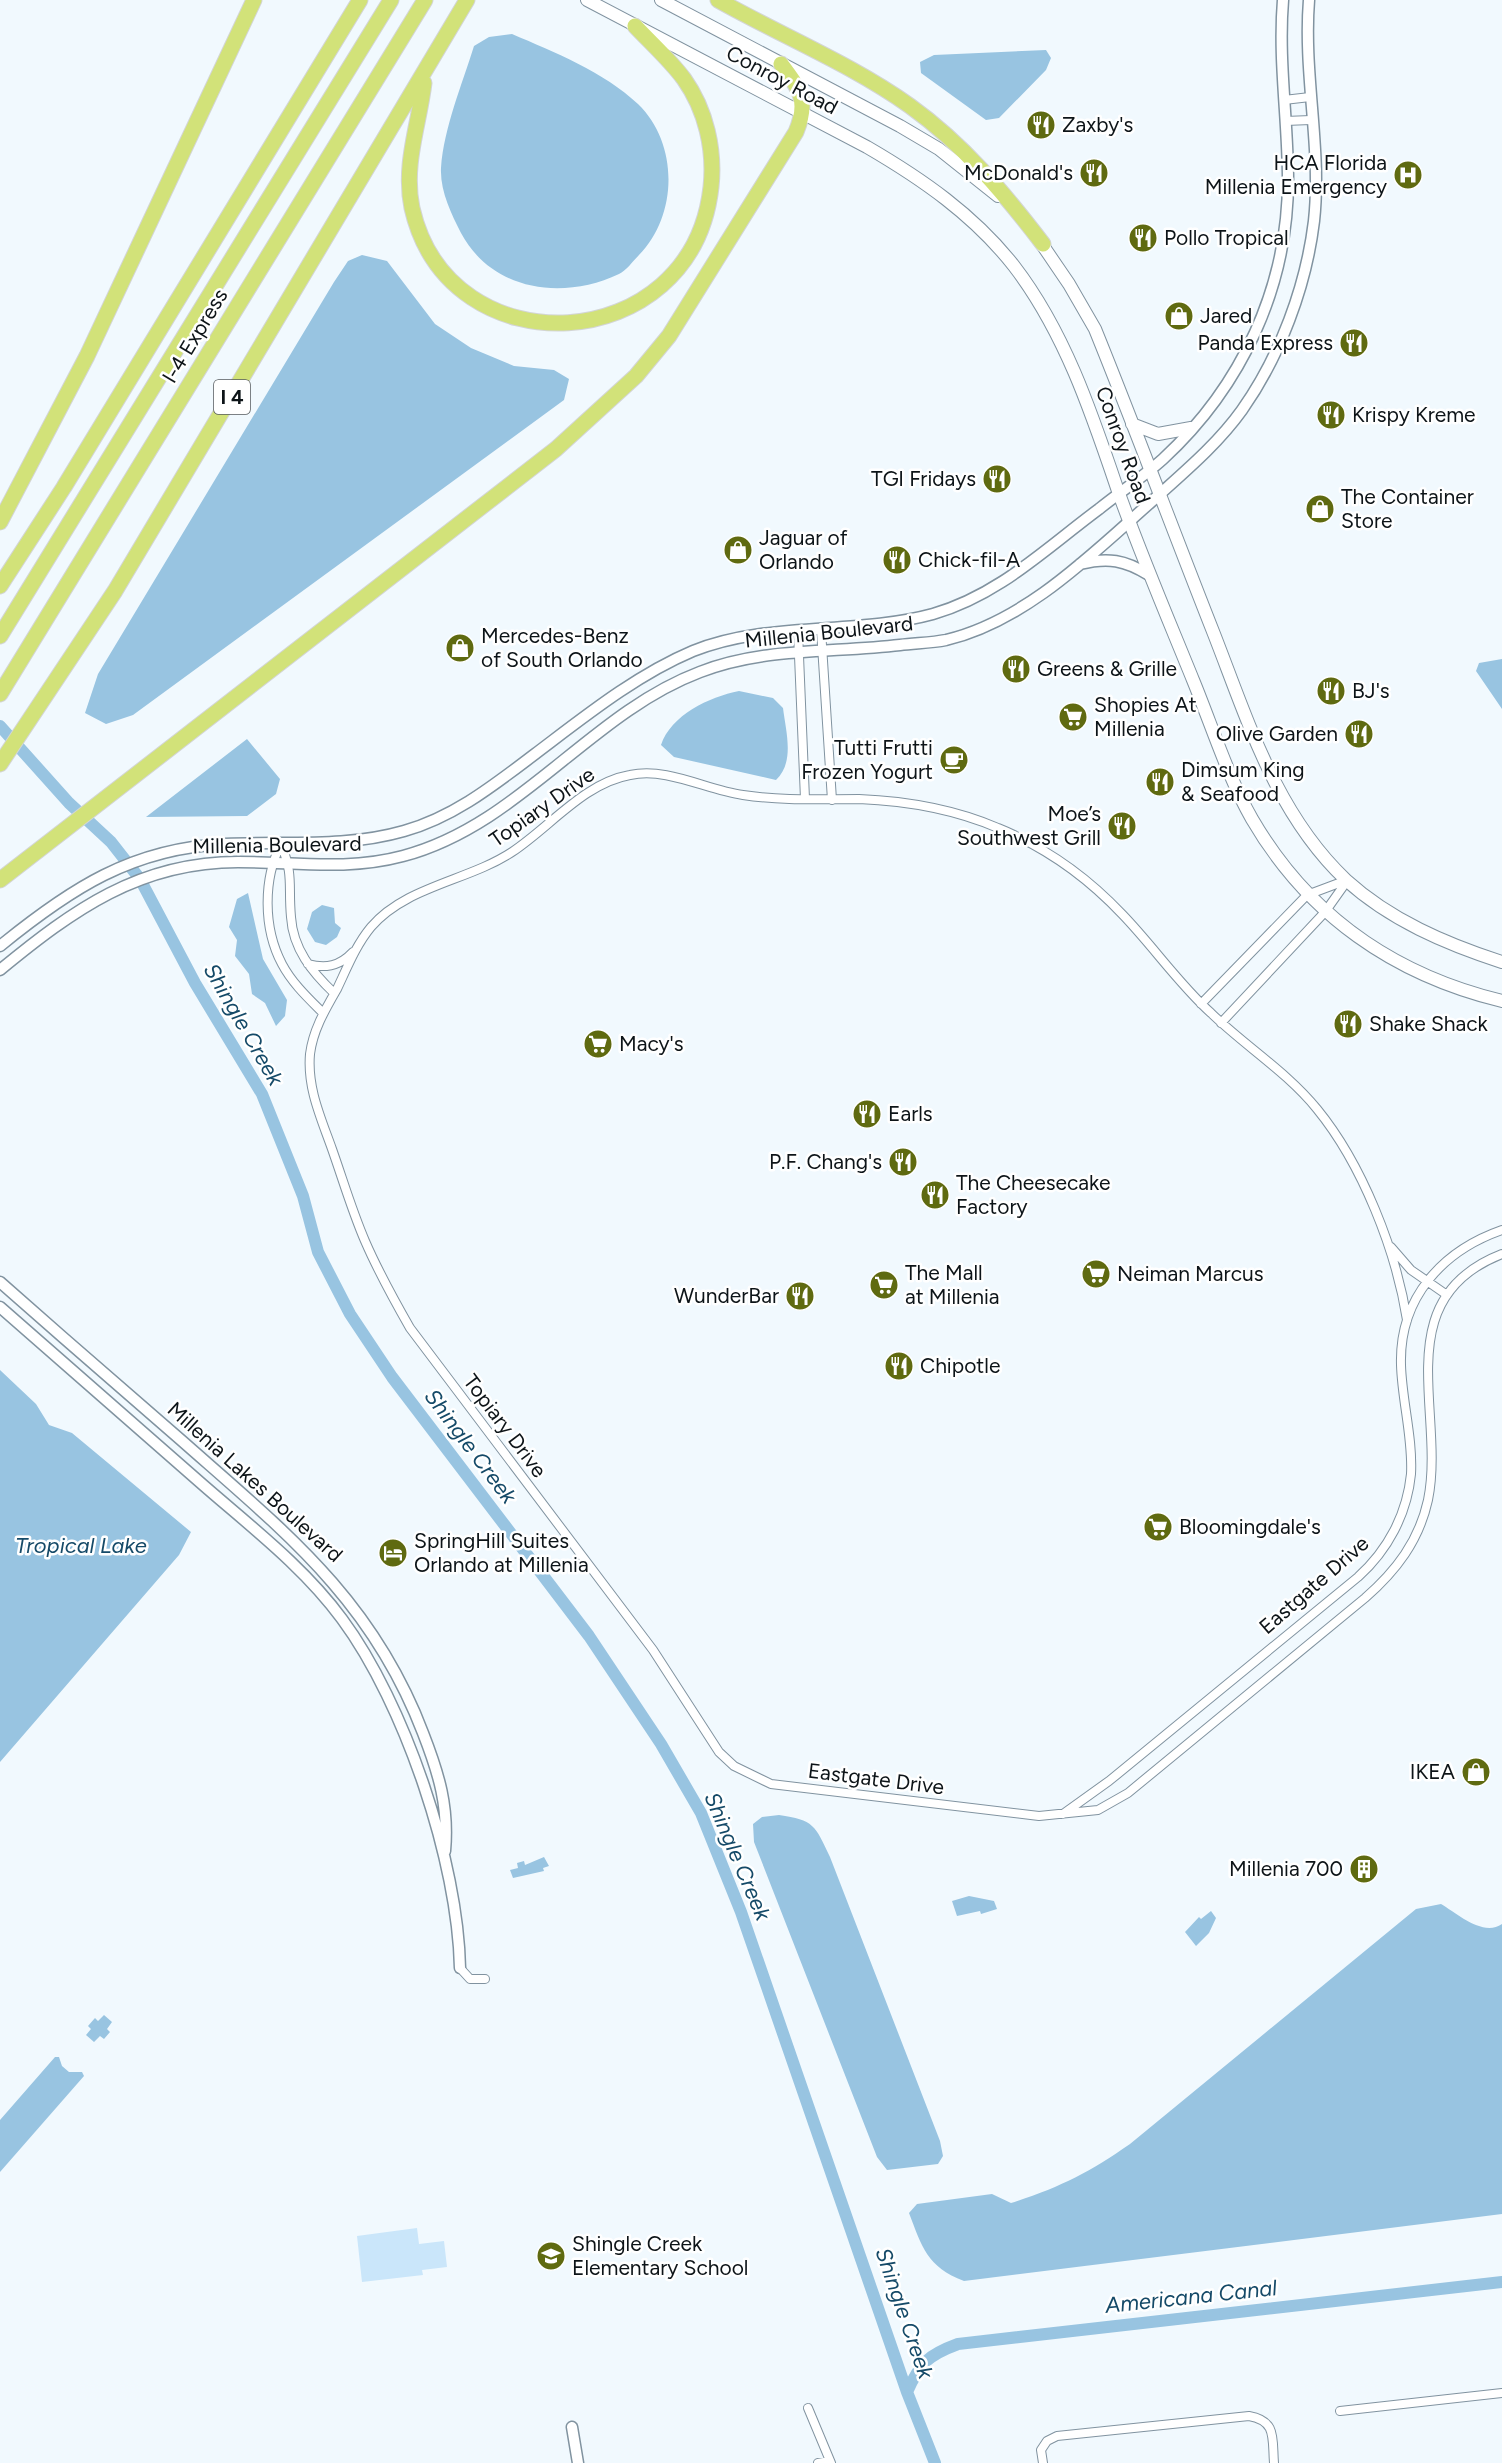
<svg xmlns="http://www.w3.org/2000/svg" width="1502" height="2463" viewBox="0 0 1502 2463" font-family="Figtree,sans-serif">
	<rect width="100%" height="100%" fill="#f1f9fe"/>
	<!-- green -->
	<path fill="#cae6fa" d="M417,2228L419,2244L444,2241L447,2267L422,2270L423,2275L362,2282L357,2236Z"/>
	<!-- water -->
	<path fill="#98c4e1" d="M512,34C554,52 604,72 638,104C679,144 678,215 639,255C633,261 626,271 619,274C562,301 492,291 461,233C451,213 440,191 441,168C444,127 462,85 474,46L489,37Z
		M1046,50L1051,58L1046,70L999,118L986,120L921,73L920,62L934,55Z
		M362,255L387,261L435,324L471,348L514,366L554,370L569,379L564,400L133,715L106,724L85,713L98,674L334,282L348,261Z
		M1502,659V709L1476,671L1479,663Z
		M739,691L773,698L783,708C786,732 795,762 776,780L674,757L661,745C671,715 709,697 739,691Z
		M247,739L280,779L276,794L247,816L146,817Z
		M248,893L263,959L287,1000L285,1016L276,1026L265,1003L252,994L249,974L235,956L237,940L229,927L237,899Z
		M322,905L334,908L335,923L341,928L337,937L326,945L315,942L307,929L312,912Z
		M0,1370L36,1404L49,1425L72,1433L191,1532L179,1555L0,1762Z
		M779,1815C814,1820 815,1825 830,1857L940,2141L943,2156L938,2164L887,2170L877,2157L754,1842L753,1824L762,1817Z
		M544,1857L549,1866L543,1868L544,1871L513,1878L510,1870L518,1868L517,1863L524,1861L525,1865Z
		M969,1896L994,1901L997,1909L981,1914L980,1911L957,1916L952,1901Z
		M1441,1904C1458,1914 1483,1937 1502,1924V2214L964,2281C927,2267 922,2247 909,2213L917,2204L992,2194L1011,2203C1061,2187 1088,2173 1130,2144L1416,1909Z
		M1211,1911L1216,1918L1209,1933L1196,1946L1185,1932L1199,1917L1201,1919Z
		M104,2015L112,2022L107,2029L110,2032L104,2039L100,2036L94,2042L86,2035L91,2029L88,2026L95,2018L98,2021Z
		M55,2057H59L62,2066L69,2072H82L84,2076L0,2172V2120Z"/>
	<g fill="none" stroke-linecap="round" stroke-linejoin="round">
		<!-- canal -->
		<path stroke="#98c4e1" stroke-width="12" d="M0,726L69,803L111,842L140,879L195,983L262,1094L303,1196L318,1252L350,1314L392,1377L589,1636L661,1744L701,1813L741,1912L907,2392L935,2463
			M907,2392C920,2363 928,2355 958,2344L1502,2282"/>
		<!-- minor casing -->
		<g stroke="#8193a0" stroke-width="10">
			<path id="minor" d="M1284,100L1310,97
				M1285,121L1311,120
				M821,630L832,800
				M798,632L805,799
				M281,844C263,879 263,928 282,964C292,983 308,998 323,1013
				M281,844C294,876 288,885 291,917C293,949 312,972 334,993
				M308,964C326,969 340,966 353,952
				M1201,1004L1307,895L1347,880
				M1221,1023L1325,912L1347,881
				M1391,1247L1411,1270L1447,1295
				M1407,1320C1396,1250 1362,1164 1317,1109C1287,1072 1245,1046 1211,1013C1178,983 1153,946 1122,914C1087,877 1045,847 998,828C954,809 907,801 859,799C820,799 782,801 743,795C706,790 668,767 630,775C584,783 550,827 512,852C468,881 406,886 371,927C356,945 347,968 337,989C325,1010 313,1030 310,1054C307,1088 321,1118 332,1149C343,1180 352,1211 365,1241C378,1271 394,1300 410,1328L653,1650L719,1752L734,1766L771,1784L1039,1816L1098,1810L1128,1793L1365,1598C1396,1571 1419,1541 1428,1500C1446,1413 1386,1299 1502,1254
				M1063,1814L1109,1781L1358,1577C1388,1550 1407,1514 1411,1474C1413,1438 1402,1401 1401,1365C1399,1298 1442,1251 1502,1230
				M460,1968L470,1979H485
				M808,2408L831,2463
				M1340,2411L1502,2393
				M818,2463L830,2461
				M1043,2463L1041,2450L1047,2441L1057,2436L1249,2416C1277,2421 1272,2438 1274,2463"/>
		</g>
		<!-- tertiary casing -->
		<g stroke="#8193a0" stroke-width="13">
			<path id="tertiary" d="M1080,564C1108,557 1125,560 1149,575
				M0,946C70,889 132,848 225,844C285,841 345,848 404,831C454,817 494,785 535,754C584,717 636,675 693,651C767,621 856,635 933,614C999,595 1045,549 1099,509C1120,492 1143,477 1163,459C1242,386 1288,287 1288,180C1288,120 1278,60 1283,0
				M0,970C73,910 139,862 238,862C295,862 347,871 403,856C520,825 589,714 700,672C764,647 833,653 900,645C915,643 931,643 946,640C1026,621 1092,554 1151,502C1183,473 1217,445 1242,410C1280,356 1306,287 1314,221C1322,148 1303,74 1309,0
				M0,1282C60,1335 121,1388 181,1440C284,1531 372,1599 423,1733C439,1774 449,1807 445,1851
				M0,1307C67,1366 135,1425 202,1484C250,1526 304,1567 342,1619C405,1704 458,1862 460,1968
				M572,2427L578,2463"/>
		</g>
		<!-- secondary casing -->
		<g stroke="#8193a0" stroke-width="14">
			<path id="secondary" d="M587,0L867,147C922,179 974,215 1014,266C1064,331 1091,411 1117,488C1140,553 1167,616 1193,680C1212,726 1227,775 1252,819C1308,915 1394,975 1502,1001
				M661,0L900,126L939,149L998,196
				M1037,237L1069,284L1095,329C1136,430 1174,533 1214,634C1248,721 1276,814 1346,880C1390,920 1446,944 1502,962
				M1132,424L1158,434L1191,428"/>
		</g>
		<!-- motorway casing -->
		<g stroke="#d3d5d5" stroke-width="17">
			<path id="motorway" d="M718,0C782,36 851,64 910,106C963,144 1004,193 1043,244
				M424,83C419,125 403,165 412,208C449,371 692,358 711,187C715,150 706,110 684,79C670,60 651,43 635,26
				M0,522L87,356L254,0
				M0,586L64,487L360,0
				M0,636L391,0
				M0,694L425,0
				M0,764L115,591L467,0
				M0,880L556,449L636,376L669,336L796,132C809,101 800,89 781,64"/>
		</g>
		<!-- minor -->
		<use href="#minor" stroke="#fff" stroke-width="8"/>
		<!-- tertiary -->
		<use href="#tertiary" stroke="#fff" stroke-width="10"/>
		<!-- secondary -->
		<use href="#secondary" stroke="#fff" stroke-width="12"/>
		<!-- motorway -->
		<use href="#motorway" stroke="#d2e279" stroke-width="15"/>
	</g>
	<!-- icons -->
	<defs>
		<g id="restaurant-disc" transform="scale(1.5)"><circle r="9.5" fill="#5f6a10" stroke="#fff"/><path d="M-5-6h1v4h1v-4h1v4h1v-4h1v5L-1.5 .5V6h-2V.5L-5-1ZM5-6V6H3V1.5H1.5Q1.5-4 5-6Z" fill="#fff"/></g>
		<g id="hospital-disc" transform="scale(1.5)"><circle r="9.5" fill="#5f6a10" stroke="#fff"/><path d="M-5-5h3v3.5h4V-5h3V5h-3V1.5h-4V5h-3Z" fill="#fff"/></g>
		<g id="shop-disc" transform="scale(1.5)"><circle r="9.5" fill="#5f6a10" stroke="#fff"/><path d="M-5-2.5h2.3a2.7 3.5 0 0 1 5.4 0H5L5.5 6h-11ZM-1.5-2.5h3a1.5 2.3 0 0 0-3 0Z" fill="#fff"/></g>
		<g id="supermarket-disc" transform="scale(1.5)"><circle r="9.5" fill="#5f6a10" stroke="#fff"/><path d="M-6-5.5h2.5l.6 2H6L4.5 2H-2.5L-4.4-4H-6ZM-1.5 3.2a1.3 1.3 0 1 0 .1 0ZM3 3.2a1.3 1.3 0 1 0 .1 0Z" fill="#fff"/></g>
		<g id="cafe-disc" transform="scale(1.5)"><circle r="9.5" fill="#5f6a10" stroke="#fff"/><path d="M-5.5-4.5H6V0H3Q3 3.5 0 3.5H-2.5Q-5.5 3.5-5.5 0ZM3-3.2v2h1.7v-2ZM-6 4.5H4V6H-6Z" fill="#fff"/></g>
		<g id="hotel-disc" transform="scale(1.5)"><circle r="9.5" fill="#5f6a10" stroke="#fff"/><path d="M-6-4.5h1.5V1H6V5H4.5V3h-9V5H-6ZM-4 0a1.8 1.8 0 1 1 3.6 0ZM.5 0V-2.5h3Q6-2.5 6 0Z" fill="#fff"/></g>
		<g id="building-disc" transform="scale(1.5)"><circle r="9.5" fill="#5f6a10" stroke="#fff"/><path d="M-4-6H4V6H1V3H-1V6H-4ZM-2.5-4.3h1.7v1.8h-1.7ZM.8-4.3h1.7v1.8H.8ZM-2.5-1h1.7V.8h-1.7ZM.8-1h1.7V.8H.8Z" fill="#fff"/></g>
		<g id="school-disc" transform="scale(1.5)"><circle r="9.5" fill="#5f6a10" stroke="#fff"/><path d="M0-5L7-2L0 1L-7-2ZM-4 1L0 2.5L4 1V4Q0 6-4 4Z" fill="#fff"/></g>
	</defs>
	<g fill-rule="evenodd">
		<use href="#restaurant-disc" x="1041" y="125"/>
		<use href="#restaurant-disc" x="1094" y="173"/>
		<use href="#hospital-disc" x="1408" y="175"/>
		<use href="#restaurant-disc" x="1143" y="238"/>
		<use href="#shop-disc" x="1179" y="316"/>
		<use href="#restaurant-disc" x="1354" y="343"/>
		<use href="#restaurant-disc" x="1331" y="415"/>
		<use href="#restaurant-disc" x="997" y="479"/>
		<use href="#shop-disc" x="1320" y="509"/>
		<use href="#shop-disc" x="738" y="550"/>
		<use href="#restaurant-disc" x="897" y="560"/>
		<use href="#shop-disc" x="460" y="648"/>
		<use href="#restaurant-disc" x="1016" y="669"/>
		<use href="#restaurant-disc" x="1331" y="691"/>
		<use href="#supermarket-disc" x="1073" y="717"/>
		<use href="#restaurant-disc" x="1359" y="734"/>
		<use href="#cafe-disc" x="954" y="760"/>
		<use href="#restaurant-disc" x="1160" y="782"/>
		<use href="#restaurant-disc" x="1122" y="826"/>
		<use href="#restaurant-disc" x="1348" y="1024"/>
		<use href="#supermarket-disc" x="598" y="1044"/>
		<use href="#restaurant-disc" x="867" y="1114"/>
		<use href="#restaurant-disc" x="903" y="1162"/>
		<use href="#restaurant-disc" x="935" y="1195"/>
		<use href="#supermarket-disc" x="1096" y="1274"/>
		<use href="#supermarket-disc" x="884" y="1285"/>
		<use href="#restaurant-disc" x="800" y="1296"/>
		<use href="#restaurant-disc" x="899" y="1366"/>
		<use href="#supermarket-disc" x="1158" y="1527"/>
		<use href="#hotel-disc" x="393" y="1553"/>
		<use href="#shop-disc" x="1476" y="1772"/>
		<use href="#building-disc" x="1364" y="1869"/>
		<use href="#school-disc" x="551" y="2256"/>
	</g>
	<g text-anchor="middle" stroke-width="5" stroke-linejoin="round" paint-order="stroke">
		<!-- shield labels -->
		<rect fill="#fff" stroke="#565a5d" stroke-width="1.5" x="214" y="380" width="36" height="34" rx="4.5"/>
		<g font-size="20" font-weight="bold" fill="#0d1418">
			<text x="232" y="404">I 4</text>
		</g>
		<!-- street labels -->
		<g font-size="21" fill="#0d1418" stroke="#fff">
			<text transform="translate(782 80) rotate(28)" y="7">Conroy Road</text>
			<text transform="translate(195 336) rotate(-59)" y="7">I-4 Express</text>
			<text transform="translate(1123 445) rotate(70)" y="7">Conroy Road</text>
			<text transform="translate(829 632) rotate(-6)" y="7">Millenia Boulevard</text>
			<text transform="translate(542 807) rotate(-35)" y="7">Topiary Drive</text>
			<text transform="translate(277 845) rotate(-1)" y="7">Millenia Boulevard</text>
			<text transform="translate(505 1426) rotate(53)" y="7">Topiary Drive</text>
			<text transform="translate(255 1482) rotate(42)" y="7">Millenia Lakes Boulevard</text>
			<text transform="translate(1314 1585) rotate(-41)" y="7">Eastgate Drive</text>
			<text transform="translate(876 1779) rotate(7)" y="7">Eastgate Drive</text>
		</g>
		<!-- poi labels -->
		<g font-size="21" fill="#0d1418" stroke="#fff" text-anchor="start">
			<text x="1062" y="132">Zaxby's</text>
			<text x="1387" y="170" text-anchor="end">HCA Florida<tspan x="1387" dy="24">Millenia Emergency</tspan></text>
			<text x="1073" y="180" text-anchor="end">McDonald's</text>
			<text x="1164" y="245">Pollo Tropical</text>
			<text x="1200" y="323">Jared</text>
			<text x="1333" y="350" text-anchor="end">Panda Express</text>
			<text x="1352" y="422">Krispy Kreme</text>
			<text x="976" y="486" text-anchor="end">TGI Fridays</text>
			<text x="1341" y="504">The Container<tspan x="1341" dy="24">Store</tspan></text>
			<text x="759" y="545">Jaguar of<tspan x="759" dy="24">Orlando</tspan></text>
			<text x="918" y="567">Chick-fil-A</text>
			<text x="481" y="643">Mercedes-Benz<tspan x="481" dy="24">of South Orlando</tspan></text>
			<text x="1037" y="676">Greens &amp; Grille</text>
			<text x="1352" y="698">BJ's</text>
			<text x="1094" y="712">Shopies At<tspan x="1094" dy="24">Millenia</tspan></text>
			<text x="1338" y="741" text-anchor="end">Olive Garden</text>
			<text x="933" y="755" text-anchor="end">Tutti Frutti<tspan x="933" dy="24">Frozen Yogurt</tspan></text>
			<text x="1181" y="777">Dimsum King<tspan x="1181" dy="24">&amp; Seafood</tspan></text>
			<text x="1101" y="821" text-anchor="end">Moe’s<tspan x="1101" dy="24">Southwest Grill</tspan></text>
			<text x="1369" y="1031">Shake Shack</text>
			<text x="619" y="1051">Macy's</text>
			<text x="888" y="1121">Earls</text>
			<text x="882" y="1169" text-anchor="end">P.F. Chang's</text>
			<text x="956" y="1190">The Cheesecake<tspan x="956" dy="24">Factory</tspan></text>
			<text x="905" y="1280">The Mall<tspan x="905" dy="24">at Millenia</tspan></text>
			<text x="1117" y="1281">Neiman Marcus</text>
			<text x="779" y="1303" text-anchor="end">WunderBar</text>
			<text x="920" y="1373">Chipotle</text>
			<text x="1179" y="1534">Bloomingdale's</text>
			<text x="414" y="1548">SpringHill Suites<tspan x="414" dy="24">Orlando at Millenia</tspan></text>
			<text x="1455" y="1779" text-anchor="end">IKEA</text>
			<text x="1343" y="1876" text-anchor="end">Millenia 700</text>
			<text x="572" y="2251">Shingle Creek<tspan x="572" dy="24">Elementary School</tspan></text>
		</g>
		<!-- water labels -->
		<g font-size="22" font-style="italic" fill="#154a68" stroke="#fff">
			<text transform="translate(244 1024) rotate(60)" y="8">Shingle Creek</text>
			<text transform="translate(471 1446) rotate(53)" y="8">Shingle Creek</text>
			<text x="81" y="1553">Tropical Lake</text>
			<text transform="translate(738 1856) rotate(67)" y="8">Shingle Creek</text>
			<text transform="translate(1191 2296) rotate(-6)" y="8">Americana Canal</text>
			<text transform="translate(905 2313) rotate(71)" y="8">Shingle Creek</text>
		</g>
	</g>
</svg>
